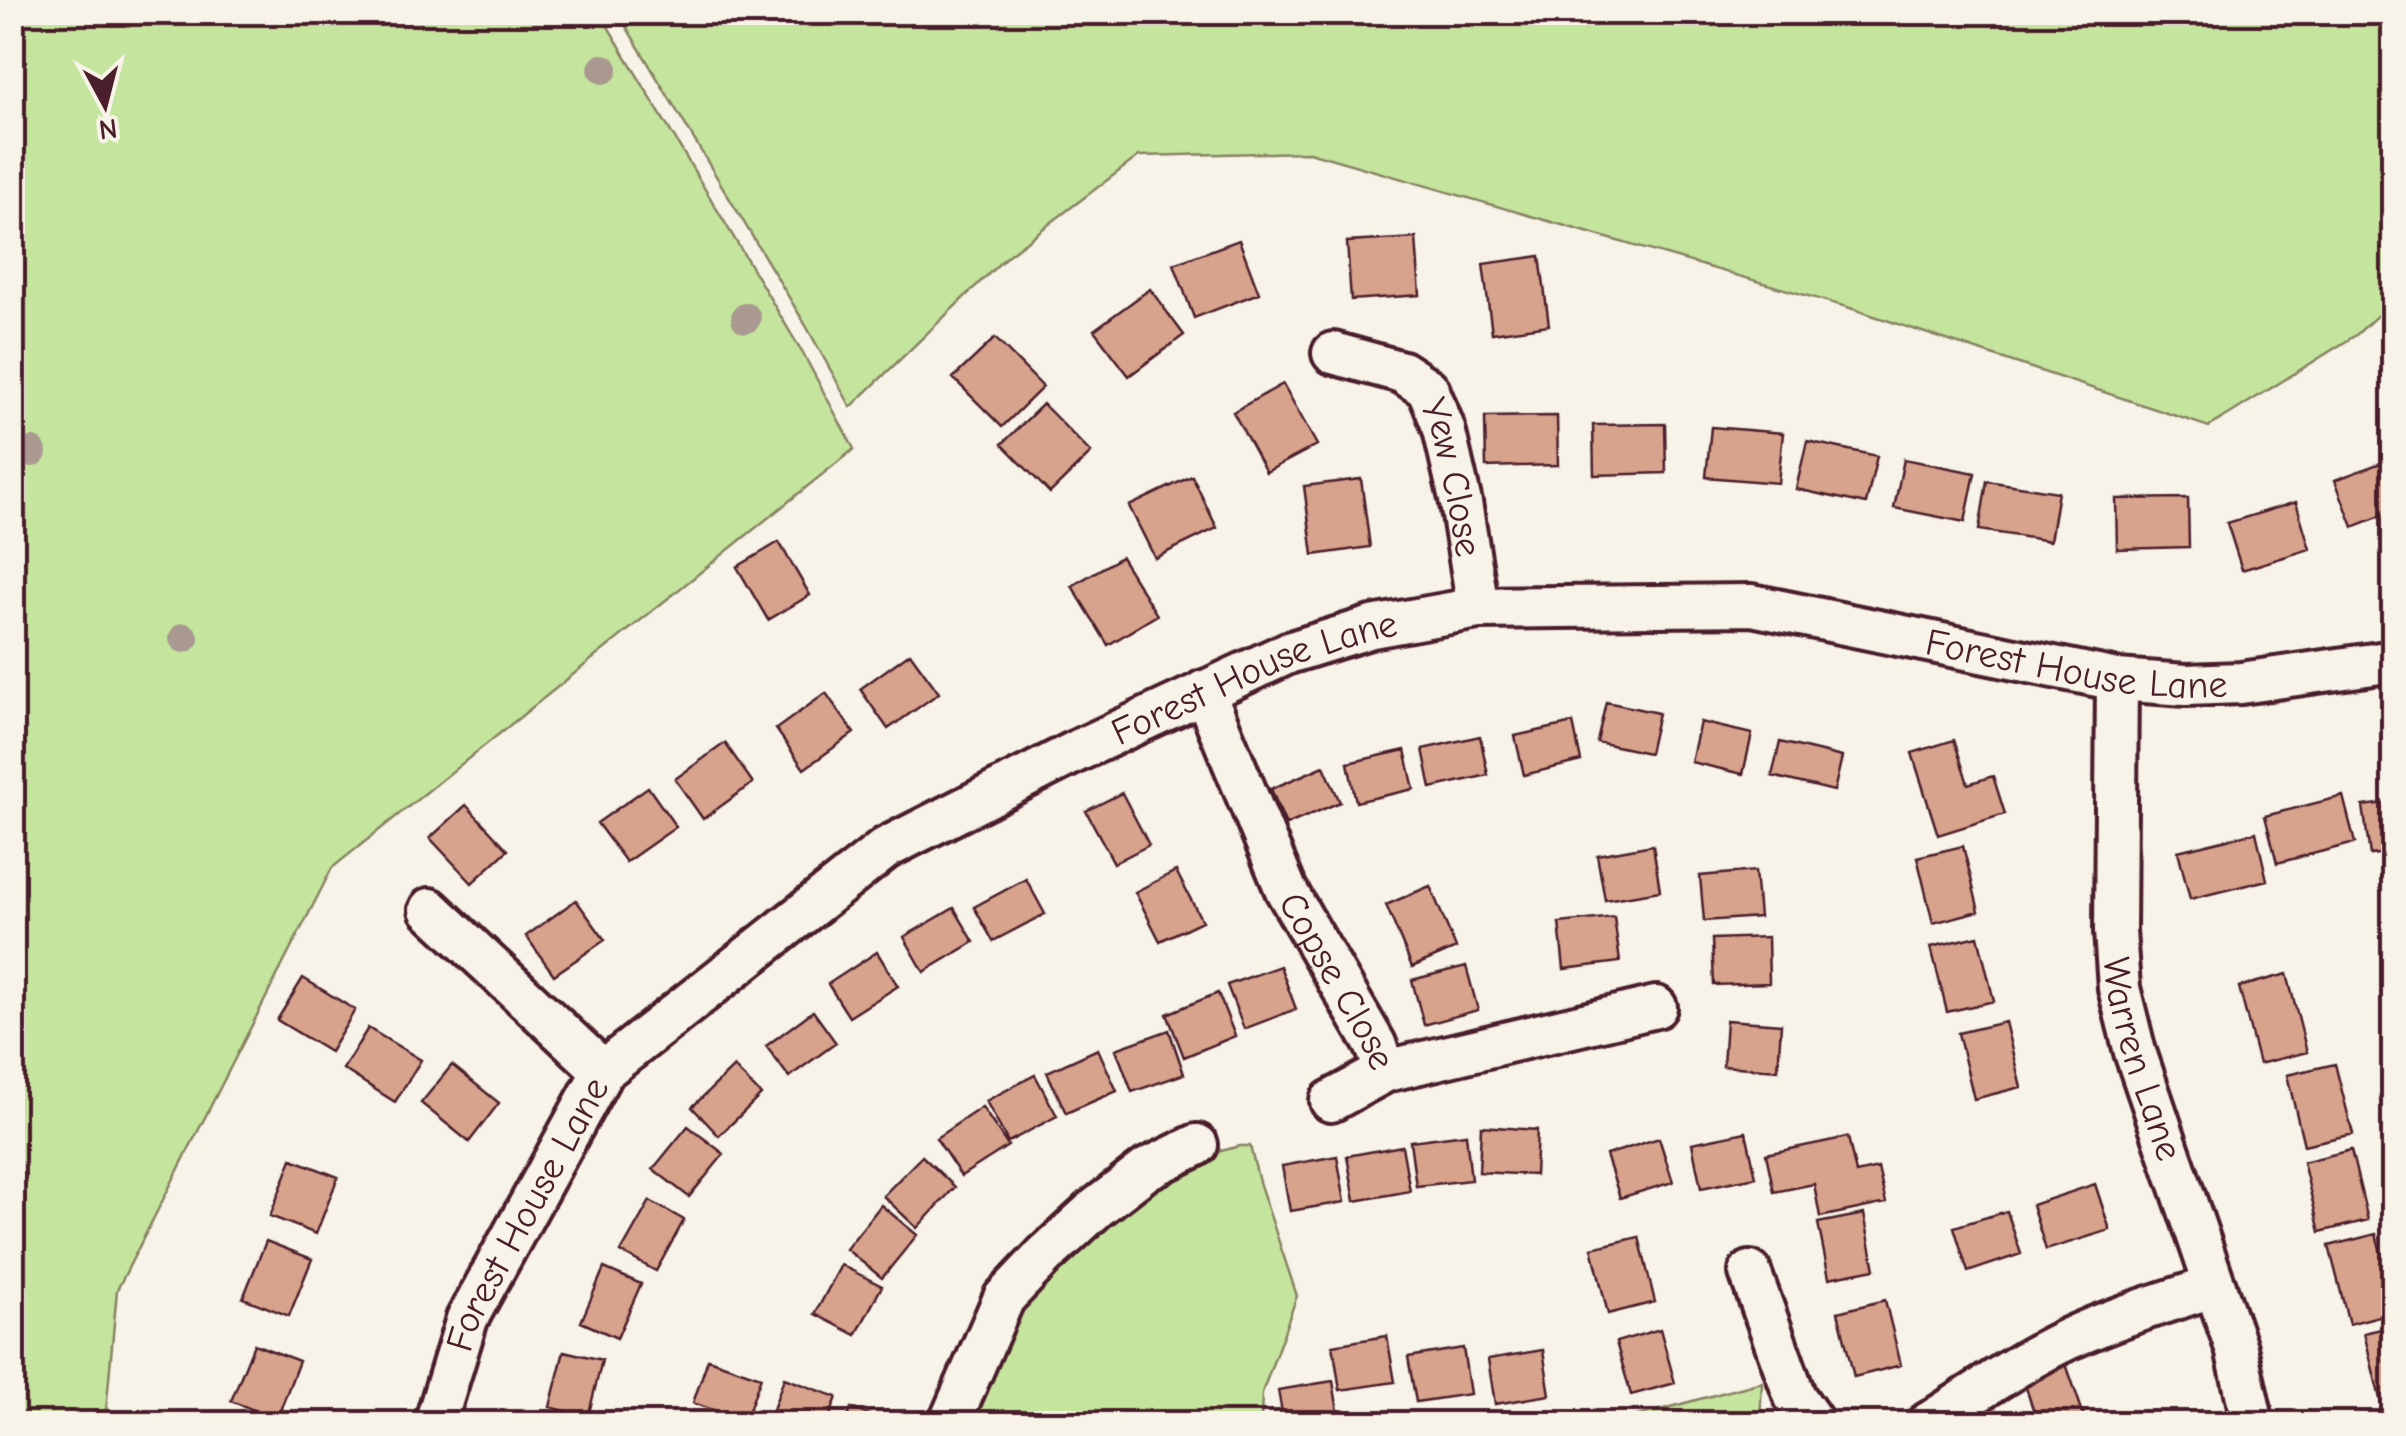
<svg xmlns="http://www.w3.org/2000/svg" width="2406" height="1436" viewBox="0 0 2406 1436" font-family="'Comic Neue',sans-serif">
	<rect width="100%" height="100%" fill="#f7f3e8"/>
	<filter id="ink" filterUnits="userSpaceOnUse"><feTurbulence type="fractalNoise" baseFrequency=".01" numOctaves="2"/><feDisplacementMap in="SourceGraphic" scale="20" xChannelSelector="R" yChannelSelector="G"/><feConvolveMatrix kernelMatrix="1 2 1 2 8 2 1 2 1" color-interpolation-filters="sRGB"/></filter>
	<g filter="url(#ink)">
		<!-- green -->
		<path fill="#c5e59e" stroke="#888264" stroke-width="2.5" d="M12,13H600L805,357L854,449L332,868L117,1290L105,1423H13Z
			M618,13H2393V301L2356,335L2209,427L1850,308L1309,152L1139,156L1007,256L851,407L805,324Z
			M1240,1146H1250L1259,1182L1297,1296L1262,1393L1261,1423L961,1424L980,1360L1083,1233L1168,1165Z
			M1762,1382L1760,1423H1612Z"/>
		<!-- building -->
		<path fill="#d8a38d" stroke="#4a1f2b" stroke-width="2.5" d="M1416,238L1420,295L1351,300L1347,242Z
			M1239,240L1259,293L1194,318L1174,264Z
			M1540,256L1549,325L1492,333L1483,264Z
			M1150,289L1184,335L1129,376L1094,330Z
			M995,338L1043,387L1002,427L953,378Z
			M1283,384L1317,445L1266,472L1233,412Z
			M1043,404L1091,453L1050,493L1002,444Z
			M1557,416L1558,465L1486,467L1485,417Z
			M1665,424L1666,473L1594,475L1593,425Z
			M1711,427L1783,433L1778,483L1706,477Z
			M1807,441L1877,456L1866,504L1796,489Z
			M2394,458V511L2353,527L2335,480Z
			M1904,459L1975,473L1965,522L1894,508Z
			M1192,476L1217,528L1155,558L1129,506Z
			M1361,479L1370,547L1313,555L1304,486Z
			M1987,481L2058,492L2050,541L1979,530Z
			M2188,498L2189,547L2117,549L2116,499Z
			M2296,502L2310,549L2242,570L2227,523Z
			M779,542L810,595L768,620L737,567Z
			M1121,557L1157,615L1108,645L1072,586Z
			M910,653L939,693L888,729L860,689Z
			M826,693L854,733L804,769L776,729Z
			M1606,702L1658,713L1649,753L1597,742Z
			M1700,722L1752,734L1743,774L1691,762Z
			M1573,723L1581,761L1524,775L1515,736Z
			M1480,736L1488,775L1431,788L1423,749Z
			M1954,740L1968,784L1993,776L2005,814L1938,835L1912,753Z
			M1780,742L1842,757L1834,791L1772,776Z
			M725,743L753,783L703,819L675,779Z
			M1405,750L1414,789L1356,802L1348,763Z
			M1324,766L1340,802L1286,825L1271,789Z
			M648,787L676,827L626,862L597,823Z
			M1122,793L1149,845L1114,863L1086,811Z
			M2343,796L2355,843L2277,863L2265,816Z
			M2394,802V852L2370,855L2363,806Z
			M466,805L508,850L472,883L430,838Z
			M2256,832L2267,880L2190,899L2178,851Z
			M1653,845L1660,891L1605,900L1597,855Z
			M1963,846L1979,911L1933,923L1917,857Z
			M1176,871L1202,921L1160,941L1135,892Z
			M1755,871L1759,917L1704,921L1700,876Z
			M1026,879L1045,914L993,941L974,907Z
			M1430,886L1456,948L1412,967L1386,905Z
			M576,900L605,940L554,975L526,936Z
			M954,908L974,942L924,972L904,937Z
			M1614,917L1620,962L1564,969L1559,923Z
			M1978,936L1994,1001L1947,1012L1931,947Z
			M1768,937L1769,983L1714,985L1712,939Z
			M877,952L898,986L849,1017L828,984Z
			M1280,966L1296,1009L1244,1029L1227,985Z
			M1466,966L1478,1010L1424,1025L1412,980Z
			M2287,974L2307,1052L2259,1064L2239,987Z
			M303,978L355,1010L330,1052L277,1020Z
			M1218,993L1235,1036L1184,1057L1167,1014Z
			M813,1011L836,1043L789,1077L766,1046Z
			M1726,1020L1781,1024L1778,1070L1723,1066Z
			M2005,1022L2021,1087L1974,1099L1958,1033Z
			M368,1028L421,1060L395,1102L343,1069Z
			M1169,1030L1184,1074L1132,1092L1116,1049Z
			M1098,1049L1117,1091L1066,1113L1047,1072Z
			M2335,1064L2353,1134L2304,1145L2287,1075Z
			M452,1065L499,1103L469,1142L421,1103Z
			M734,1067L761,1095L719,1136L692,1107Z
			M1035,1075L1057,1116L1008,1142L986,1101Z
			M982,1107L1008,1146L961,1176L936,1138Z
			M688,1126L724,1154L689,1197L653,1169Z
			M1481,1126L1537,1130L1535,1175L1479,1172Z
			M1746,1132L1756,1177L1701,1188L1692,1143Z
			M1466,1134L1471,1180L1416,1186L1410,1141Z
			M1848,1137L1856,1173L1878,1168L1886,1203L1820,1217L1814,1184L1774,1192L1766,1154Z
			M1659,1138L1673,1182L1620,1198L1606,1155Z
			M1402,1146L1410,1191L1355,1201L1347,1156Z
			M2351,1150L2368,1220L2320,1232L2303,1162Z
			M922,1156L955,1187L917,1228L883,1196Z
			M1337,1156L1345,1202L1290,1211L1282,1166Z
			M292,1159L338,1177L316,1234L270,1216Z
			M2095,1184L2110,1230L2046,1250L2032,1205Z
			M650,1201L684,1220L656,1271L621,1252Z
			M881,1205L917,1235L882,1278L846,1249Z
			M2007,1211L2021,1254L1968,1272L1954,1227Z
			M1864,1214L1875,1269L1829,1278L1818,1223Z
			M2376,1234L2394,1300V1312L2349,1324L2329,1246Z
			M1639,1237L1655,1302L1608,1314L1592,1248Z
			M266,1241L312,1259L289,1316L243,1298Z
			M841,1265L882,1286L856,1335L815,1314Z
			M604,1268L641,1284L617,1338L581,1322Z
			M1885,1300L1901,1365L1854,1377L1838,1312Z
			M2394,1326V1400L2381,1403L2364,1333Z
			M1660,1329L1675,1383L1631,1395L1616,1342Z
			M1387,1336L1395,1382L1340,1390L1333,1345Z
			M254,1344L299,1361L277,1419L231,1401Z
			M1463,1348L1470,1394L1416,1402L1408,1357Z
			M1543,1350L1550,1395L1495,1404L1488,1359Z
			M564,1351L602,1360L588,1417L550,1407Z
			M708,1359L761,1377L745,1421L693,1403Z
			M2066,1364L2084,1416L2063,1424H2038L2023,1379Z
			M784,1378L837,1397L827,1424H775L769,1421Z
			M1333,1381L1340,1424H1284L1278,1390Z
			M851,1408L892,1424H845Z
			M2394,1408V1424H2369L2367,1415Z"/>
		<g fill="none" stroke-linecap="round" stroke-linejoin="round">
			<!-- minor casing -->
			<g stroke="#4a1f2b" stroke-width="48">
				<g id="minor">
					<path id="s1" d="M1333,353L1402,372L1428,389L1444,429L1461,503L1478,608"/>
					<path id="s2" d="M2117,680L2115,931L2119,988L2135,1052L2236,1348L2253,1424"/>
					<path id="s3" d="M1204,691L1286,890L1375,1044L1386,1071L1656,1007"/>
					<path d="M430,909L603,1071"/>
					<path d="M1331,1101L1386,1071"/>
					<path d="M1750,1272L1795,1397L1814,1424"/>
					<path id="s4" d="M435,1424L467,1319L603,1071L886,848L1079,750L1288,653L1372,627L1478,608L1752,605L2117,680L2186,685L2241,683L2394,661"/>
					<path d="M949,1424L1004,1298L1045,1255L1095,1209L1147,1169L1197,1145"/>
					<path d="M1927,1424C1973,1395 2019,1362 2068,1339C2115,1317 2166,1302 2215,1286"/>
				</g>
			</g>
			<!-- minor -->
			<use href="#minor" stroke="#f7f3e8" stroke-width="40"/>
		</g>
		<!-- trees -->
		<g fill="#a99990">
			<circle cx="603" cy="69" r="15"/>
			<circle cx="746" cy="318" r="15"/>
			<circle cx="32" cy="452" r="15"/>
			<circle cx="184" cy="638" r="15"/>
		</g>
	</g>
	<g text-anchor="middle" stroke-width="9" stroke-linejoin="round" paint-order="stroke">
		<!-- street labels -->
		<g font-size="38" fill="#4a1f2b" stroke="#f7f3e8">
			<text dy="13" stroke="none"><textPath href="#s1" startOffset="195">Yew Close</textPath></text>
			<text dy="13" stroke="none"><textPath href="#s4" startOffset="2000">Forest House Lane</textPath></text>
			<text dy="13" stroke="none"><textPath href="#s4" startOffset="1160">Forest House Lane</textPath></text>
			<text dy="13" stroke="none"><textPath href="#s3" startOffset="320">Copse Close</textPath></text>
			<text dy="13" stroke="none"><textPath href="#s2" startOffset="382">Warren Lane</textPath></text>
			<text dy="13" stroke="none"><textPath href="#s4" startOffset="230">Forest House Lane</textPath></text>
		</g>
	</g>
	<!-- margin -->
	<rect width="2406" height="1436" fill="none" stroke="#f7f3e8" stroke-width="50"/>
	<rect x="25" y="25" width="2356" height="1386" fill="none" stroke="#4a1f2b" stroke-width="4" filter="url(#ink)"/>
	<!-- north arrow -->
	<g transform="translate(105 105) rotate(173)" stroke="#f7f3e8" stroke-width="8" paint-order="stroke">
	<path d="M0-8L18 38L0 25L-18 38Z" fill="#4a1f2b"/>
	<text y="-15" font-size="28" font-weight="bold" text-anchor="middle" fill="#4a1f2b">N</text>
	</g>
</svg>
